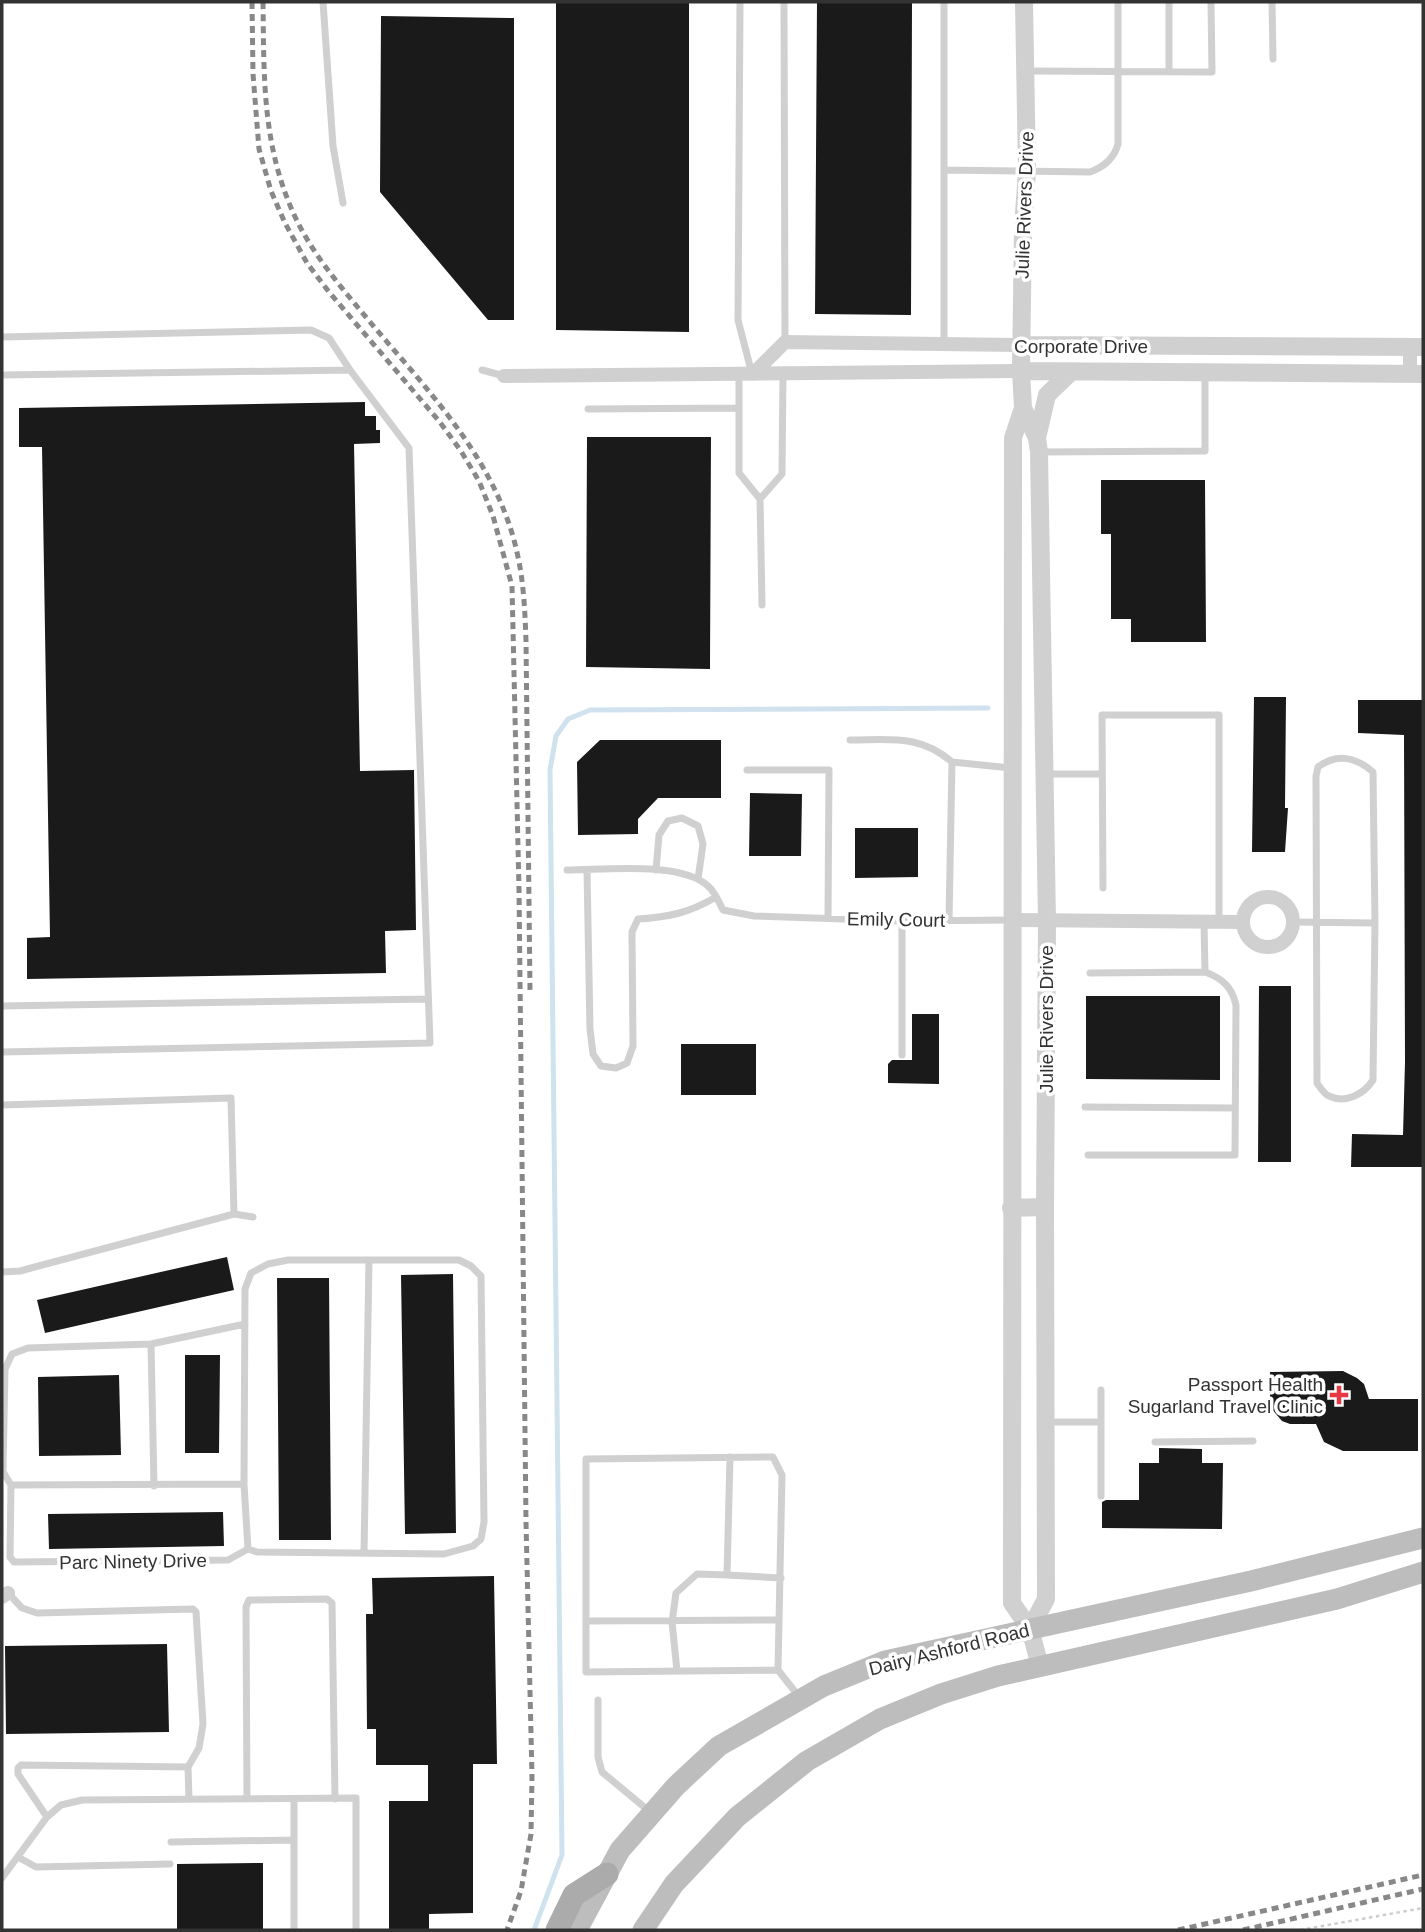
<svg xmlns="http://www.w3.org/2000/svg" width="1425" height="1932" viewBox="0 0 1425 1932" font-family="Arial,sans-serif">
	<rect width="100%" height="100%" fill="#fff"/>
	<g fill="none" stroke-linecap="round" stroke-linejoin="round">
		<!-- stream -->
		<path stroke="#cfe2ee" stroke-width="5" d="M534,1930L562,1855L550,770L556,736L568,719L590,710L988,708"/>
	</g>
	<!-- building -->
	<path fill="#1a1a1a" d="M556,2H689V332L556,330Z
		M817,2H912L911,315L815,314Z
		M381,16L514,18V320H488L380,192Z
		M365,402V416H376V430H380V443L354,444L360,771L414,770L416,930L385,931L386,973L27,979V938L50,937L42,447H19V408Z
		M587,437H711L710,669L586,667Z
		M1101,480H1205L1206,642H1131V619H1111V534H1101Z
		M1254,697H1286L1285,808H1288L1285,852H1252Z
		M1358,700H1423V1167H1351L1352,1134L1403,1135L1405,1062L1404,735L1358,733Z
		M600,740H721V798H658L638,819V834L578,835L577,762Z
		M750,793L802,794L801,856H749Z
		M855,828H918V877L855,878Z
		M1259,986H1291V1162H1258Z
		M1086,996H1220V1080L1086,1079Z
		M912,1014H939V1084L888,1083V1064L892,1060H912Z
		M681,1044H756V1095H681Z
		M227,1257L234,1290L45,1333L37,1300Z
		M453,1274L456,1533L405,1534L401,1275Z
		M277,1278H329L331,1540H279Z
		M185,1355H220L219,1453H185Z
		M1343,1371L1357,1378L1364,1384L1369,1399H1418V1451H1343L1324,1442L1316,1424H1290L1282,1421L1270,1407V1372Z
		M119,1375L121,1455L39,1456L38,1377Z
		M1159,1448L1202,1449V1463H1223L1222,1529L1102,1528V1502L1106,1500H1139V1463H1159Z
		M223,1512L224,1546L49,1549L48,1514Z
		M494,1576L497,1764H473V1913L429,1914V1930H389V1801H428V1765H376V1729H367L366,1614H373L372,1578Z
		M167,1644L169,1732L6,1734L5,1646Z
		M263,1863V1930H177V1864Z"/>
	<g fill="none" stroke-linecap="round" stroke-linejoin="round">
		<!-- path -->
		<path stroke="#cdcdcd" stroke-width="2.5" stroke-dasharray="3.5 3.5" stroke-linecap="butt" d="M1300,1930L1423,1908"/>
		<!-- service -->
		<path stroke="#d0d0d0" stroke-width="7" d="M323,2L333,146L343,203
			M740,2L738,320L752,374
			M784,2L785,342
			M1169,2V72
			M1272,2L1273,59
			M1028,71L1212,72L1211,2
			M944,170L1090,172C1104,167 1114,159 1118,144V2
			M2,337L311,330L329,338L350,370
			M944,345V2
			M482,370L504,376
			M2,375L350,370L409,448L430,1043L2,1052
			M739,408V473L760,499L762,605
			M588,409L739,408V374
			M1040,452L1205,451V373
			M760,499L782,474L783,374
			M850,740C890,740 920,734 952,762L949,920
			M952,762L1011,768
			M747,770H829L828,918
			M1044,774H1102
			M567,870C604,870 681,861 708,886C715,892 719,902 723,910L754,916L902,921L1010,920
			M587,870L590,1029L593,1054L601,1066L616,1068L627,1063L633,1046L632,932L638,919C669,917 689,913 716,897
			M656,870L659,835L668,821L682,818L698,826L703,844L698,879
			M1103,888L1102,715H1219V922
			M902,921V1055
			M1204,922L1205,972
			M1294,922L1375,923L1373,1080C1364,1094 1346,1104 1329,1096C1324,1094 1320,1087 1317,1083L1316,776L1318,767C1337,753 1356,757 1373,772L1375,923
			M2,1006L428,999
			M2,1105L231,1098L234,1214L20,1271L2,1272
			M1085,1107L1235,1108
			M1088,1155H1235L1236,1005C1232,987 1222,978 1205,972L1090,973
			M234,1214L253,1217
			M288,1260H459L471,1266L481,1276L484,1522L481,1539L473,1546L444,1554L257,1552L248,1549L244,1484L245,1289L251,1273L268,1264Z
			M151,1344L245,1324
			M1101,1390V1496
			M1046,1422H1101
			M1155,1442L1253,1441
			M730,1457L727,1575L781,1578
			M2,1470L11,1485L244,1484
			M3,1470L5,1369L12,1354L28,1348L151,1344L154,1486
			M11,1485L10,1557L14,1562L228,1560L248,1549
			M364,1553L369,1260
			M8,1593L22,1608L37,1613L193,1609L196,1612L203,1724L199,1748L188,1767L21,1765L18,1768V1774L47,1817
			M586,1621L779,1620
			M778,1670L586,1672V1459L773,1457L782,1475L778,1670L800,1698
			M677,1671L672,1622L676,1593L697,1574L727,1575
			M598,1700V1757L602,1772L649,1811
			M188,1767L189,1799
			M247,1799L246,1607L249,1600L327,1599L332,1603L335,1799
			M294,1799V1840
			M171,1842L294,1840V1930
			M18,1857L36,1867L170,1864
			M2,1878L47,1817L61,1805L82,1800L356,1798V1930"/>
		<!-- minor -->
		<path stroke="#d0d0d0" stroke-width="14" d="M1410,347V374
			M753,374L785,342L1021,345
			M504,376L1021,371
			M1243 922a25 25 0 1 1 50 0a25 25 0 1 1-50 0Z
			M1013,920L1243,922
			M2,1597L8,1593"/>
		<!-- tertiary -->
		<path stroke="#d0d0d0" stroke-width="18" d="M1024,2L1027,171L1023,227L1021,371L1023,408L1013,438L1012,1603L1030,1629L1040,1666
			M1021,345L1423,347
			M1021,371L1423,374
			M1023,408L1037,438L1039,452L1047,921L1045,1207L1046,1599L1030,1629
			M1037,438L1047,395L1071,372
			M1011,1208L1045,1207"/>
		<!-- secondary -->
		<path stroke="#bdbdbd" stroke-width="21" d="M577,1930L620,1850L676,1786L719,1746L824,1686L885,1661L1251,1581L1423,1538
			M643,1930L674,1884L737,1817L807,1761L880,1719L941,1694L998,1676L1337,1599L1423,1572"/>
		<!-- primary -->
		<path stroke="#ababab" stroke-width="23" d="M557,1930L574,1895L607,1874"/>
		<!-- rail -->
		<path stroke="#888" stroke-width="5" stroke-dasharray="7 5" stroke-linecap="butt" d="M252,2L253,74L259,149L271,191L285,223L307,263L329,292L439,421L461,451L479,481L493,516L512,586L519,890L526,1522L532,1776L531,1834L521,1891L507,1930
			M263,2C264,75 262,141 292,210C310,252 341,287 370,322C430,393 499,463 518,557C524,585 525,613 526,641L530,990
			M1178,1930L1423,1875
			M1243,1930L1423,1889"/>
	</g>
	<!-- markers -->
	<path fill="#e63946" stroke="#fff" stroke-width="2.5" d="M1335.5 1384.5h7v7h7v7h-7v7h-7v-7h-7v-7h7z"/>
	<g text-anchor="middle" stroke-width="7" stroke-linejoin="round" paint-order="stroke">
		<!-- street labels -->
		<g font-size="19" fill="#333" stroke="#fff">
			<text transform="translate(1024 205) rotate(-88)" y="7">Julie Rivers Drive</text>
			<text x="1081" y="353">Corporate Drive</text>
			<text transform="translate(896 919) rotate(1)" y="7">Emily Court</text>
			<text transform="translate(1046 1019) rotate(-90)" y="7">Julie Rivers Drive</text>
			<text transform="translate(133 1561) rotate(-1)" y="7">Parc Ninety Drive</text>
			<text transform="translate(949 1649) rotate(-14)" y="7">Dairy Ashford Road</text>
		</g>
		<!-- poi labels -->
		<g font-size="19" fill="#333" stroke="#fff" text-anchor="end">
			<text x="1323" y="1391">Passport Health<tspan x="1323" dy="22">Sugarland Travel Clinic</tspan></text>
		</g>
	</g>
	<!-- border -->
	<rect width="1425" height="1932" fill="none" stroke="#333333" stroke-width="7"/>
</svg>
